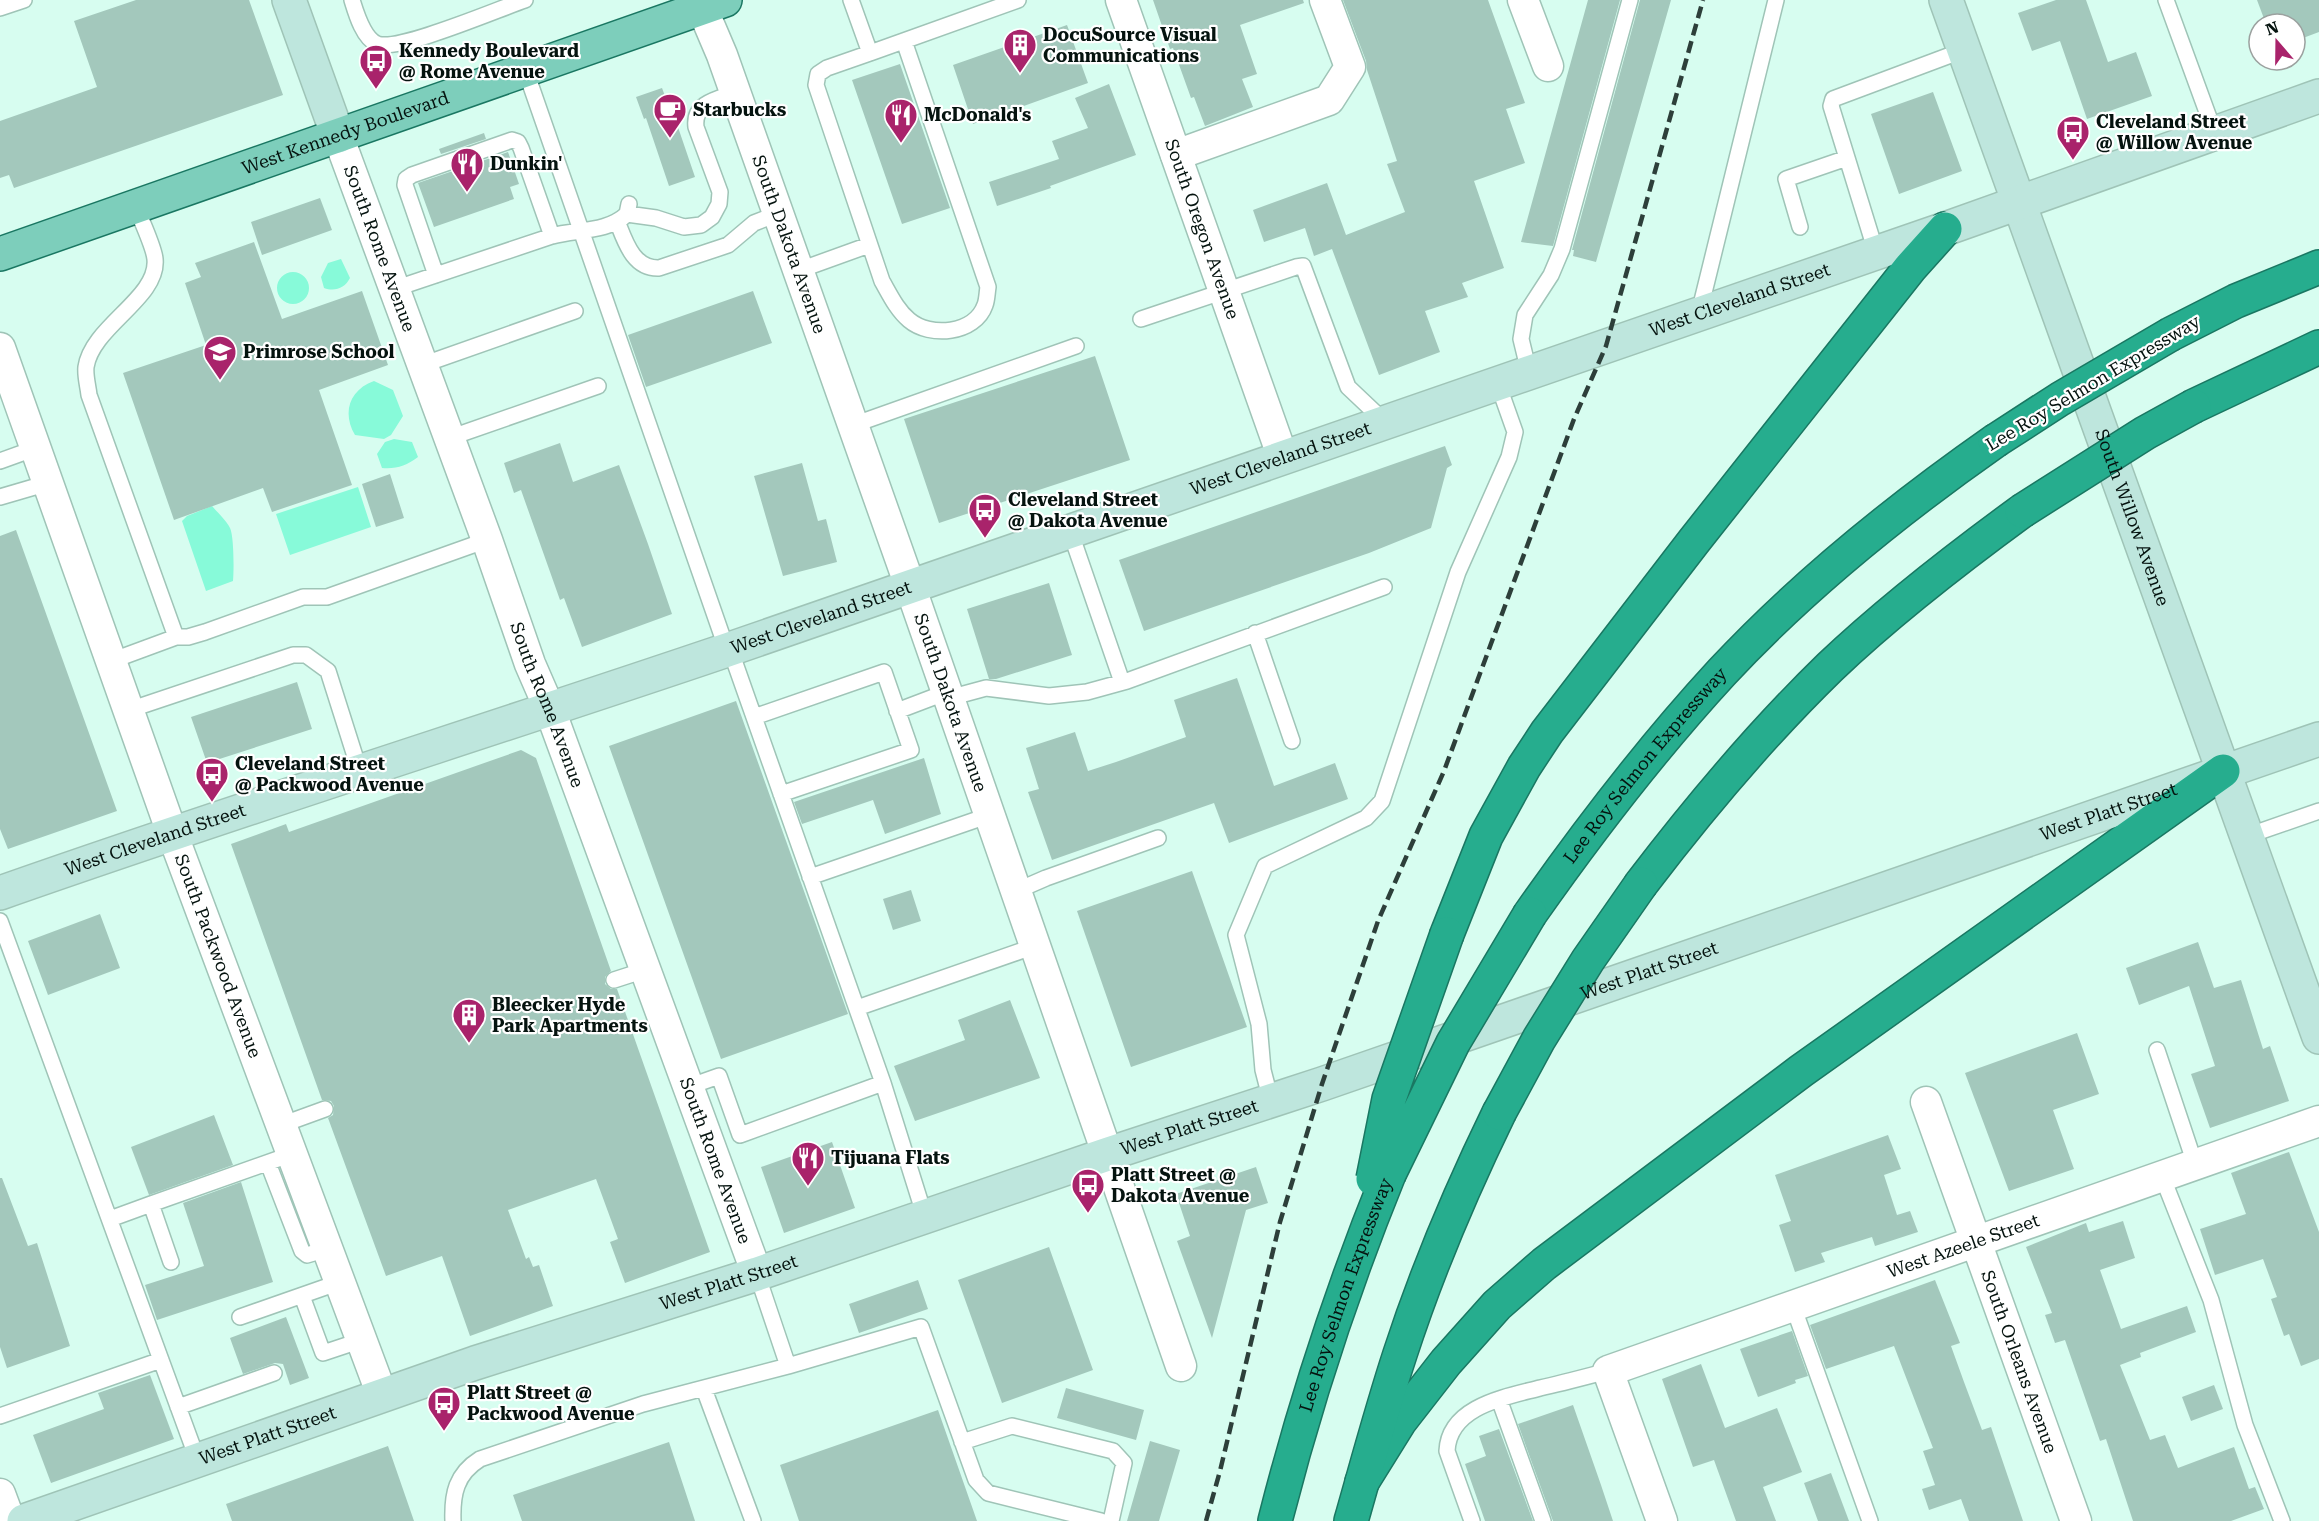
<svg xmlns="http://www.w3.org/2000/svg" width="2319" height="1521" viewBox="0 0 2319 1521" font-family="'Roboto Serif',serif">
	<rect width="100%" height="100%" fill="#d7fdf0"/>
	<!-- green -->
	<path fill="#87fad9" d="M341,259L350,278C345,288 335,292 324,288L321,277L328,263Z
		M277 288a16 16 0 1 1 32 0a16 16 0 1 1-32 0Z
		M374,381L393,390L403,416L391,435L384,439L355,435C342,413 349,390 374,381Z
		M394,439L412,442L418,457C406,466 397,469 382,468L377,454L385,442Z
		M358,487L371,527L290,555L276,514Z
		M212,506C218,513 226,520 230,528C234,536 234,571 233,581L206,591L182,521L187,516Z"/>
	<!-- building -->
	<path fill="#a3c8bc" d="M136,0H249L283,95L14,188L9,175L0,178V121L97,87L74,21Z
		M1153,0H1303L1304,3L1240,25L1257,74L1242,79L1253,107L1205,126L1194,97L1191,98L1173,48L1170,49Z
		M1343,0H1488L1525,103L1506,109L1525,163L1474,181L1504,268L1462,283L1468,297L1425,311L1440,352L1379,375L1332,249L1314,256L1305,228L1264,242L1253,210L1327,183L1346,235L1405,212L1387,164L1397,161L1367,70L1366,61Z
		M1588,0H1620L1553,246L1521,242Z
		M1640,0H1671L1596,262L1573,256L1574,250H1572Z
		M2056,0H2086L2108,62L2136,52L2152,96L2087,119L2060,41L2032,51L2018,13Z
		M2257,0H2319V32L2295,41V24H2266Z
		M1067,25L1088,83L973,124L953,65Z
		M900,64L950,208L902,224L852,80Z
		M1109,84L1136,155L1050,186L1051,188L997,206L989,182L1059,159L1052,141L1088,128L1075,98Z
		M662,88L665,96L667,95L695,177L669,186L646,118L644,119L636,97Z
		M1933,92L1962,171L1899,194L1871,114Z
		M484,133L486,139L441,154L439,149Z
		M508,152L519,184L510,187L514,199L434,227L418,183Z
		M320,198L332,230L262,255L251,222Z
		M254,242L282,319L362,291L388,365L319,390L352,485L272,512L263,488L174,520L123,373L206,345L185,283L201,277L195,263Z
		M753,291L772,343L646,387L628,335Z
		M1095,356L1130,460L939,523L904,419Z
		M560,443L573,482L619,465L648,544L672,614L582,647L564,598L560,600L521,490L514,493L504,463Z
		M1445,446L1452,465L1447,468L1431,528L1369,553L1144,631L1119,560Z
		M802,463L818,521L826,519L837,562L783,576L754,476Z
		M390,474L404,518L376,527L362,484Z
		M16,530L117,811L8,849L0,829V536Z
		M1049,583L1072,655L996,679H989L967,609Z
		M1237,678L1274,786L1335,763L1348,799L1229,843L1214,803L1052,860L1028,792L1039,789L1026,748L1075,732L1088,771L1116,762L1186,737L1174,700Z
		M297,682L312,729L207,763L191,717Z
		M736,701L848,1014L721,1059L609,746Z
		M521,750L536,758L611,971L605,977V984L611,989H617L710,1252L625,1283L610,1242L618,1239L596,1179L508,1210L526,1259L529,1257L533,1267L539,1265L553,1306L470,1336L442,1256L386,1276L328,1118L333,1115L334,1106L331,1101L322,1100L231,844L286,824L289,832Z
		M924,758L941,814L885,834L873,800L802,824L794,802Z
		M1192,871L1247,1027L1131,1067L1077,911Z
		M911,890L921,921L893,930L883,899Z
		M100,914L120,968L48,995L28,941Z
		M2198,942L2214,988L2241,980L2263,1049L2270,1046L2289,1101L2210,1128L2191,1074L2215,1066L2189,986L2139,1005L2126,968Z
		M1010,1000L1040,1078L915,1121L894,1066L965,1040L958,1020Z
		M2077,1033L2099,1094L2053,1110L2074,1169L2009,1191L1965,1073Z
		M214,1115L233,1165L149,1195L131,1147Z
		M1888,1135L1901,1169L1884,1175L1897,1215L1910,1211L1918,1232L1875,1246L1872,1237L1821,1253L1825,1262L1795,1272L1779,1225L1791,1221L1775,1175Z
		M832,1142L855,1208L784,1233L761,1167Z
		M2289,1152L2319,1232V1359L2301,1366L2289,1334L2284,1336L2271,1299L2277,1297L2263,1259L2215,1275L2200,1229L2246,1214L2231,1173Z
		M1256,1167L1268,1203L1246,1210L1212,1338L1177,1241L1190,1236L1176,1194Z
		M0,1178H2L28,1246L37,1243L70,1346L7,1368L0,1347Z
		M241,1182L273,1282L157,1320L145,1285L204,1266L183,1203Z
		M2123,1221L2135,1258L2100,1270L2121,1329L2187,1306L2196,1332L2140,1353L2141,1357L2120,1365L2150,1440L2165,1435L2178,1468L2234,1447L2249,1489L2255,1487L2264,1509L2231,1521H2133L2106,1439L2100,1441L2065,1340L2055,1343L2045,1315L2052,1313L2026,1247L2086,1223L2089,1232Z
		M1049,1247L1093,1370L1002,1403L958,1280Z
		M918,1280L928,1309L859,1333L849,1304Z
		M1935,1280L1960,1343L1951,1346L1964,1382L1982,1430L1991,1427L2023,1521H1969L1961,1499L1929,1510L1922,1489L1935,1485L1923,1451L1933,1448L1894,1346L1826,1369L1810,1325Z
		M286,1317L309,1378L290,1385L283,1364L275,1363L243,1374L230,1338Z
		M1792,1331L1808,1376L1795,1380L1796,1383L1758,1397L1740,1349Z
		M1701,1364L1725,1428L1777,1408L1802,1472L1763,1487L1776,1521H1736L1714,1460L1693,1467L1662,1379Z
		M150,1375L174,1439L51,1483L33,1435L104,1409L98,1393Z
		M2214,1385L2223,1409L2191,1421L2182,1397Z
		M1066,1388L1144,1410L1136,1440L1057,1418Z
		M1573,1405L1601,1485L1613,1521H1553L1518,1424Z
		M938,1410L977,1521H799L780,1465Z
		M1499,1429L1533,1521H1485L1465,1464L1486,1456L1479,1436Z
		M1150,1441L1180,1450L1159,1521H1127Z
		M669,1442L695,1521H522L513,1495Z
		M388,1446L414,1521H232L226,1504Z
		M1831,1473L1849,1521H1818L1804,1483Z"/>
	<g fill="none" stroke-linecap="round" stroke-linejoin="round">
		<!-- lane casing -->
		<g stroke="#9fc4b7" stroke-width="18">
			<path id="lane" d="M352,0C356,13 363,38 377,44C399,52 498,9 525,0
				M851,0L870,53L827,68L818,74L816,85L882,281C890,295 897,310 909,320C930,338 975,334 985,305C987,300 987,293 988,287L904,41
				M2166,0L2215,134
				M0,8L24,0
				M870,53L1018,0
				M525,69L727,650
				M627,214L656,218L684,227L701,225L712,217L719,204L720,192L696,127C693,103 717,99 735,93
				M617,221C625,241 633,269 659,268L728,245L754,223L777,214
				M1800,227L1786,179L1847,158
				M1876,252L1831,106L1833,99L1964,50
				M797,271L869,245
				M436,275L405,185L406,179L412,175L512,140L518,142L521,148L552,236
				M394,289L552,236C576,229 607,233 627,214L629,204
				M1699,313L1776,0
				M1141,319L1296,267L1303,266L1348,387L1385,422
				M422,365L575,311
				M1529,372L1521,339L1525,315L1551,275L1562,249L1630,0
				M853,425L1076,346
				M449,438L598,386
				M0,461L36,448
				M0,497L48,483
				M1070,531L1122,682
				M1255,633L1292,741
				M176,637H188L205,632L303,597H327L487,540
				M730,649L883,1083
				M111,661L176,637L89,395C88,386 85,376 86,367C92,326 159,298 155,259C154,247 141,220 136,207
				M949,698L986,688L1049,696L1087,692L1127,681L1384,587
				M129,710L293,655H306L328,671L360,772
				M897,711L947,692
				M754,717L884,672L911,750L781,794
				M2247,836L2319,811
				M810,877L990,815
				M1016,891L1046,878L1158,838
				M0,921L198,1461
				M614,980L645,970
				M857,1008L1035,946
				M2157,1050L2195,1164
				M688,1087L719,1076L740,1135L883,1083L925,1217
				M1271,1101L1263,1070L1259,1024L1236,935L1265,866L1366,818L1382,801L1458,572L1509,457L1515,432L1498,384
				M281,1125L325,1109
				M268,1163L302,1251L307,1255L327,1249
				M2162,1176L2211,1300L2245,1425L2282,1521
				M110,1219L151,1204
				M171,1262L151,1204L292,1154
				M757,1274L788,1366
				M302,1296L323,1353L362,1340
				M1793,1306L1870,1521
				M240,1317L340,1282
				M704,1389L753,1521
				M1499,1399L1543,1521
				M178,1407L274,1373
				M0,1416L161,1360
				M962,1442L1012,1426L1113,1451L1124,1463L1111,1521
				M453,1521C452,1494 456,1474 480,1459L643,1404L788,1366L921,1327L976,1480L988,1493L1101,1521
				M1472,1521L1447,1451C1449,1406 1506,1397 1540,1388C1563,1383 1585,1377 1608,1371"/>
		</g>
		<!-- street casing -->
		<g stroke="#9fc4b7" stroke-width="33">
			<g id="street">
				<path id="s1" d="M1121,0L1283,458"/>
				<path d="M1523,0L1548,66"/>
				<path id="s2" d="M702,8L722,55L910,586L1181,1366"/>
				<path id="s3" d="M338,136L487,540L530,664L550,710L757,1274"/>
				<path d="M1176,155L1329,100L1350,67L1325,0"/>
				<path id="s4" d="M0,348L172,833L382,1395"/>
				<path id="s5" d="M1926,1102L2076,1521"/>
				<path d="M0,1494L10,1521"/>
				<path id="s6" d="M1662,1521L1608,1371L2319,1121"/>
			</g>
		</g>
		<!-- secondary casing -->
		<g stroke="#9fc4b7" stroke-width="36">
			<g id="secondary">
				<path d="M289,0L338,136"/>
				<path id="s7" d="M1946,0L2319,1037"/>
				<path id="s8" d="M0,893C241,808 485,732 727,650L1945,229L2319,96"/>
				<path id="s9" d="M24,1521L475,1363L757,1274L1108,1154L1322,1084L2319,739"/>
			</g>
		</g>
		<!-- primary casing -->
		<g stroke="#1a7762" stroke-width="36">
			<g id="primary">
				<path id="s10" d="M0,254L725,0"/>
			</g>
		</g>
		<!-- highway casing -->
		<g stroke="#1a7762" stroke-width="36">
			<g id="highway">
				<path d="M2171,334L2236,301L2319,267"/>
				<path d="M2194,406L2319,347"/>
				<path d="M1641,884C1699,808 1761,734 1830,667C1890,610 1955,560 2022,511"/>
				<path id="s11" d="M1530,914C1589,830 1652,748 1722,672C1803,585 1898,509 1995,441"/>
				<path d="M1447,934L1486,836L1524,767L1547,732L1694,541L1910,268L1945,229"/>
				<path d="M1362,1482L1400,1421L1446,1362L1497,1305L1544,1264L1801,1071L2223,771"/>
				<path id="s12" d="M1275,1521C1305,1403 1343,1287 1389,1174"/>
				<path d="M1351,1521C1367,1465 1382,1409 1400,1354C1427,1271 1461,1191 1499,1113"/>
			</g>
		</g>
		<!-- lane -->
		<use href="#lane" stroke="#fff" stroke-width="15"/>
		<!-- street -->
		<use href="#street" stroke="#fff" stroke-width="30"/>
		<!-- secondary -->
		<use href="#secondary" stroke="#bee6dd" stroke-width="33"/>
		<!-- primary -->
		<use href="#primary" stroke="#7dcebb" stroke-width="33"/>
		<!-- highway -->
		<use href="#highway" stroke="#26ad8e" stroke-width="33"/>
		<!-- rail -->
		<path stroke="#2d3f3a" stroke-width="4.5" stroke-dasharray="12 6" stroke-linecap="butt" d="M1206,1521L1220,1471L1280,1222L1322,1084L1378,921L1444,771L1574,419L1606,346L1703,0"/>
		<!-- highway-bridge casing -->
		<g stroke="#1a7762" stroke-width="36" stroke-linecap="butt">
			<path id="highway-bridge" d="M1995,441L2060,399L2171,334
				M2022,511L2145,433L2194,406
				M1499,1113L1539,1039L1588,960L1641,884
				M1389,1174L1453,1043L1530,914
				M1373,1179L1389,1099L1447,934"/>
		</g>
		<!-- highway-bridge -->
		<use href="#highway-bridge" stroke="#26ad8e" stroke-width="33"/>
	</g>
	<!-- icons -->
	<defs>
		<g id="building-pin" transform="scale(1.725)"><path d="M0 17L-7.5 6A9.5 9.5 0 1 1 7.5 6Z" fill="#a9236b" stroke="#fff"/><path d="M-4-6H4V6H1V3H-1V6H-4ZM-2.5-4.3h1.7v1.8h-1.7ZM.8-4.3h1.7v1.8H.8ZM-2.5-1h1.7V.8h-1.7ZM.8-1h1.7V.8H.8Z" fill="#fff"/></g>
		<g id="bus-pin" transform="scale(1.725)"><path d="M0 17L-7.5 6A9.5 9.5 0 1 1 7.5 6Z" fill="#a9236b" stroke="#fff"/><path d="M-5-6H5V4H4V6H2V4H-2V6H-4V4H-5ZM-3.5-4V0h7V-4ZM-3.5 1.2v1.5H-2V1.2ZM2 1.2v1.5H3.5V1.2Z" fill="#fff"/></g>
		<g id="cafe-pin" transform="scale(1.725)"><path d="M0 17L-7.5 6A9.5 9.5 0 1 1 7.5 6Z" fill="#a9236b" stroke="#fff"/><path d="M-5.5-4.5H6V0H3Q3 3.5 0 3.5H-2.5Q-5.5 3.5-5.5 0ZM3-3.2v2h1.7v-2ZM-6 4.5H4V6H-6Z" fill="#fff"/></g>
		<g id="restaurant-pin" transform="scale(1.725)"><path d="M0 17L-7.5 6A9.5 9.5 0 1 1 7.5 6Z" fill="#a9236b" stroke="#fff"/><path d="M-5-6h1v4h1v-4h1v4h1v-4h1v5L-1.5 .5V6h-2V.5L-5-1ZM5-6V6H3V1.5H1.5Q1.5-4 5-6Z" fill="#fff"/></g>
		<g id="school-pin" transform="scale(1.725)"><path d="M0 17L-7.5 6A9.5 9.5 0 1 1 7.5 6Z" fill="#a9236b" stroke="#fff"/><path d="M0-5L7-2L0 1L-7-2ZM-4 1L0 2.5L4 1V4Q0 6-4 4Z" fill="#fff"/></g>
	</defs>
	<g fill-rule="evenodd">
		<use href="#building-pin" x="1020" y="45"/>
		<use href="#bus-pin" x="376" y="61"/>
		<use href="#cafe-pin" x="670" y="110"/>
		<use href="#restaurant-pin" x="901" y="115"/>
		<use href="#bus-pin" x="2073" y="132"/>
		<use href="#restaurant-pin" x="467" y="164"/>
		<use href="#school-pin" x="220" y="352"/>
		<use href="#bus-pin" x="985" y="510"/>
		<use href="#bus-pin" x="212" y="774"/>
		<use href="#building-pin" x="469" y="1015"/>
		<use href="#restaurant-pin" x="808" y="1158"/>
		<use href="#bus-pin" x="1088" y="1185"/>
		<use href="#bus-pin" x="444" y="1403"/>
	</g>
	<g text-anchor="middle" stroke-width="4.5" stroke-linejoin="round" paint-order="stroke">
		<!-- poi labels -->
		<g font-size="18" font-weight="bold" fill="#05130f" stroke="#fff" text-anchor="start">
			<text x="1043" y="41">DocuSource Visual<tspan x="1043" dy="21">Communications</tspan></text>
			<text x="399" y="57">Kennedy Boulevard<tspan x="399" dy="21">@ Rome Avenue</tspan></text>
			<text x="693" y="116">Starbucks</text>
			<text x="924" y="121">McDonald's</text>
			<text x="2096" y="128">Cleveland Street<tspan x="2096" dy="21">@ Willow Avenue</tspan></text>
			<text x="490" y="170">Dunkin'</text>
			<text x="243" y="358">Primrose School</text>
			<text x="1008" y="506">Cleveland Street<tspan x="1008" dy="21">@ Dakota Avenue</tspan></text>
			<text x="235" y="770">Cleveland Street<tspan x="235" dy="21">@ Packwood Avenue</tspan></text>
			<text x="492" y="1011">Bleecker Hyde<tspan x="492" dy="21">Park Apartments</tspan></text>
			<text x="831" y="1164">Tijuana Flats</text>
			<text x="1111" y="1181">Platt Street @<tspan x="1111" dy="21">Dakota Avenue</tspan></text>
			<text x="467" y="1399">Platt Street @<tspan x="467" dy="21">Packwood Avenue</tspan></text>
		</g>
		<!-- street labels -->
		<g font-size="18" fill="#05130f" stroke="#fff">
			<text dy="6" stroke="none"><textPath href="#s10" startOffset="366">West Kennedy Boulevard</textPath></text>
			<text dy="6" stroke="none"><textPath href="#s1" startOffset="243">South Oregon Avenue</textPath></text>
			<text dy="6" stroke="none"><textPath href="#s2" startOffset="252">South Dakota Avenue</textPath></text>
			<text dy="6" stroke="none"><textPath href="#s3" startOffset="120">South Rome Avenue</textPath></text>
			<text dy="6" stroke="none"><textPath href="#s8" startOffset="1838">West Cleveland Street</textPath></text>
			<text transform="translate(2093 383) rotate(-31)" y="6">Lee Roy Selmon Expressway</text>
			<text dy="6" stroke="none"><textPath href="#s8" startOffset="1352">West Cleveland Street</textPath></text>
			<text dy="6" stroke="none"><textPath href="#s7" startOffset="550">South Willow Avenue</textPath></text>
			<text dy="6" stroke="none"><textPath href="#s8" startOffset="866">West Cleveland Street</textPath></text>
			<text dy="6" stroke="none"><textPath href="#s2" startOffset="738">South Dakota Avenue</textPath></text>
			<text dy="6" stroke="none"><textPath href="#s3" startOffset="606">South Rome Avenue</textPath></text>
			<text dy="6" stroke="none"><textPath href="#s11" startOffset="188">Lee Roy Selmon Expressway</textPath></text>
			<text dy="6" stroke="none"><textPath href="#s9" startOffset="2202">West Platt Street</textPath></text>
			<text dy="6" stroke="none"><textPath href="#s8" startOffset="164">West Cleveland Street</textPath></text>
			<text dy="6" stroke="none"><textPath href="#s4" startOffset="646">South Packwood Avenue</textPath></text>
			<text dy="6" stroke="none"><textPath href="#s9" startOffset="1716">West Platt Street</textPath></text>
			<text dy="6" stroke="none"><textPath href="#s9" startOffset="1230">West Platt Street</textPath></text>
			<text dy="6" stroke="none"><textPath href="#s3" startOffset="1092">South Rome Avenue</textPath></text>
			<text dy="6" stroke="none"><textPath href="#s6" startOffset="536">West Azeele Street</textPath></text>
			<text dy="6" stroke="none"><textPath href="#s9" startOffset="744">West Platt Street</textPath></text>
			<text dy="6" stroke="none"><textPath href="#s12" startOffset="237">Lee Roy Selmon Expressway</textPath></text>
			<text dy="6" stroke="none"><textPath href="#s5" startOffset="276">South Orleans Avenue</textPath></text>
			<text dy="6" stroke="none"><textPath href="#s9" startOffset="258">West Platt Street</textPath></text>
		</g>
	</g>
	<!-- north arrow -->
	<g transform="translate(2277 42) rotate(340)"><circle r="28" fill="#ffffff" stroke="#9ba19f" stroke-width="1.5"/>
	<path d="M0-4.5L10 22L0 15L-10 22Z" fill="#a9236b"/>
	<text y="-9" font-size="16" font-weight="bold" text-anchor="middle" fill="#05130f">N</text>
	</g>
</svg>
